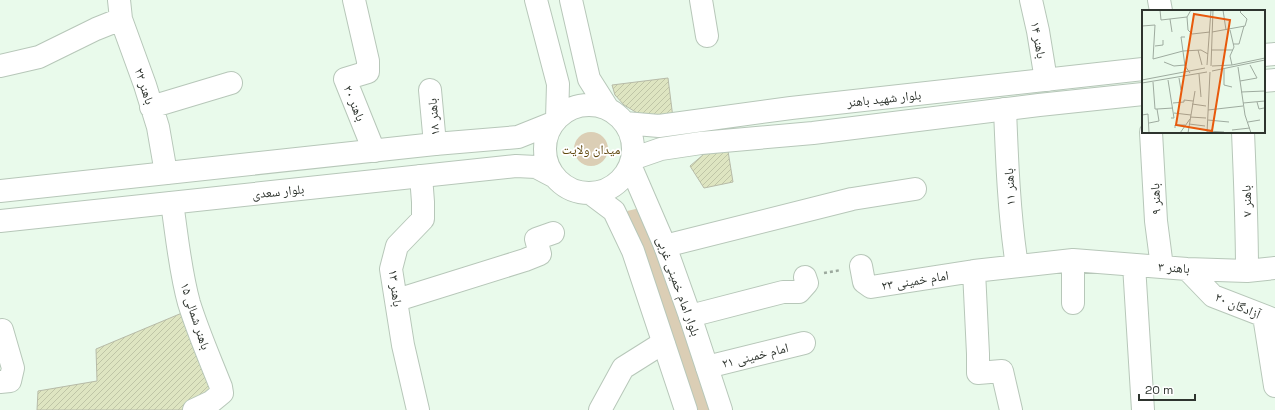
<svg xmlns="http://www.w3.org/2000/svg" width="1275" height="410" viewBox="0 0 1275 410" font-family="'Space Grotesk','Noto Naskh Arabic',sans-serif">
	<defs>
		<pattern id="building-hatch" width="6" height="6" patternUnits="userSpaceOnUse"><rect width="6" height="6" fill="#dee5c1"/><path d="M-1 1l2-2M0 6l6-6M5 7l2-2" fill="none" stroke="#bfc5a6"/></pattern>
	</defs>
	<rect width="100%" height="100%" fill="#e9faeb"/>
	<!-- park -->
	<path fill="#dbceb5" d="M574 149a17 17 0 1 1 34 0a17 17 0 1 1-34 0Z
		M640,208L712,410H696L627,211Z"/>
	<!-- building -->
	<path fill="url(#building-hatch)" stroke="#b7bba8" d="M668,78L673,118L639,114L624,105L615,95L612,85Z
		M728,151L733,182L704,188L690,166L704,154Z
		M182,313L214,390L184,410H37L38,391L97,381L96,349Z"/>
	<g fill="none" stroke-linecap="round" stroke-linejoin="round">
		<!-- minor casing -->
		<g stroke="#b7c7b9" stroke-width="24">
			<path id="minor" d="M119,0L121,19L145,85L158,127L166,173
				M354,0L368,61V72L345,79L374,151
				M701,0L707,36
				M1031,0L1038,31L1046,80
				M1159,0L1161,11
				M0,66L39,57L96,29L121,19
				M430,90L435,144
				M151,107L231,83
				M1005,109C1007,161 1009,214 1017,266
				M1151,132L1156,221L1162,267
				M1243,132C1245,178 1247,224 1247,271
				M172,203C177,236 180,271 189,303C198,332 210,359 221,387L222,393L211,402L194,410
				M665,246L852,199L915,189
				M1073,260V303
				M1134,265L1143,410
				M861,266L864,282L871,287L974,271L1073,260L1187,269L1247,271L1275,268
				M1187,269L1213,296L1275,320
				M974,271L978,354V373L1002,371L1011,410
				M397,300L525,260L540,254L536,239L553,233
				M690,316L783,292H799L807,283L805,277
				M1264,316L1275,386
				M707,367L804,343
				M0,382L10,381L13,368L2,330
				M418,410L403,345L391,269L397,246L423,219V202L421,176
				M600,410L623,368L658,346L664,345"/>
		</g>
		<!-- major casing -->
		<g stroke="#b7c7b9" stroke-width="24">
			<path id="major" d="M536,0L558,84L557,119
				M571,0L589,79L608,109
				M1264,55L1275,54
				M1264,81L1275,80
				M545 149a44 44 0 1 1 88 0a44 44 0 1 1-88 0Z
				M625,123L659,126L791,108L1143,69
				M632,159L661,149L701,143L813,133L1039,105L1143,94
				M630,165L665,246L690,316L721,410
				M0,191L435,144L518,137L553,123
				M590,193L614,211L633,251L686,410
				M0,221L516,166L536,167L555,177"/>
		</g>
		<!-- path -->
		<path stroke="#9ca99e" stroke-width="2.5" stroke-dasharray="3 3" stroke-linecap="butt" d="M824,273L841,270"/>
		<!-- minor -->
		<use href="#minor" stroke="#fff" stroke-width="22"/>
		<!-- major -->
		<use href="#major" stroke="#fff" stroke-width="22"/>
	</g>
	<g text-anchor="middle" stroke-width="3.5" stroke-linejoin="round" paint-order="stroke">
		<!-- street labels -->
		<g font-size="13" fill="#2e342e" stroke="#fff">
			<text transform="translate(1039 40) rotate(80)" y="5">باهنر ۱۴</text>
			<text transform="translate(145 86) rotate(72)" y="5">باهنر ۲۲</text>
			<text transform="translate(884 98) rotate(-6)" y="5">بلوار شهید باهنر</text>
			<text transform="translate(355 103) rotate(68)" y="5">باهنر ۲۰</text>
			<text transform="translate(433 117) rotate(-95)" y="5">باهنر ۱۸</text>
			<text transform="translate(1009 187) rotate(-93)" y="5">باهنر ۱۱</text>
			<text transform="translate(278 191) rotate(-6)" y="5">بلوار سعدی</text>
			<text transform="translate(1155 199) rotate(-93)" y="5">باهنر ۹</text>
			<text transform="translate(1246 201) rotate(-92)" y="5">باهنر ۷</text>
			<text transform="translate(1174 267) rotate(4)" y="5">باهنر ۳</text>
			<text transform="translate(915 280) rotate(-9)" y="5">امام خمینی ۲۳</text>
			<text transform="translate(679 286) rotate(70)" y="5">بلوار امام خمینی غربی</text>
			<text transform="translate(396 288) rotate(83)" y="5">باهنر ۱۳</text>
			<text transform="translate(1238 305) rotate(23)" y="5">آزادگان ۲۰</text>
			<text transform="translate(196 316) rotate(72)" y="5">باهنر شمالی ۱۵</text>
			<text transform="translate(755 355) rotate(-14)" y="5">امام خمینی ۲۱</text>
		</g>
		<!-- park labels -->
		<g font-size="13" fill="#60480e" stroke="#fff">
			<text x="591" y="154">میدان ولایت</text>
		</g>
	</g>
	<!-- overview -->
	<g transform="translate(1142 10)">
		<rect width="123" height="123" fill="#e9faeb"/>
		<path fill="none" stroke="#9eab9f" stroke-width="1" d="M18,0L19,10L45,7L49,0M81,0L84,20M45,7L46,20L50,24L68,22M28,9L30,22M0,16L13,15L11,49L41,41L59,40L66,44M88,20L92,37L88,46L90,55M70,22L103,16L105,9L98,2L100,0M43,27H39L40,34L43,56L48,63M91,34H97L102,16M13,36L21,35V30M56,40L60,55M69,40H91M22,52L32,56L43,55M65,55L69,0M69,56L71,0M70,56L90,55L123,48M96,57L103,105L109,123M82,59V75L90,77M70,61L123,50M57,64L59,87M37,68L39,80M0,70L63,58M26,70L32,108H29M98,71L115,68L108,55M0,73L65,62M99,82L123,81M115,92L117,99L122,98M31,93L42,92V90L51,91M101,93L123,91M50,94L64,96M15,99L31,98M66,100L101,96M32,103L49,105M0,105L6,104L7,123M48,107L64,108M66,110L87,112M106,112L118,110M7,113L17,111L15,99H13L11,72M47,114L63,116M33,118V115H43M90,120L108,118M65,121L82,122M38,123L48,109M46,123L53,81M65,123L68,62"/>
		<path fill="#e8590c" fill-opacity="0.15" stroke="#e8590c" stroke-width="2" d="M52,4L88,10L70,121L34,115Z"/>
		<rect width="123" height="123" fill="none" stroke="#2e342e" stroke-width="2"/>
	</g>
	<!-- scale -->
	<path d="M1139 394v6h56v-6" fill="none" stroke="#2e342e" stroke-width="2"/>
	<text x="1145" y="394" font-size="12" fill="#2e342e" stroke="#ffffff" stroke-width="3" paint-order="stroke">20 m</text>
</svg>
